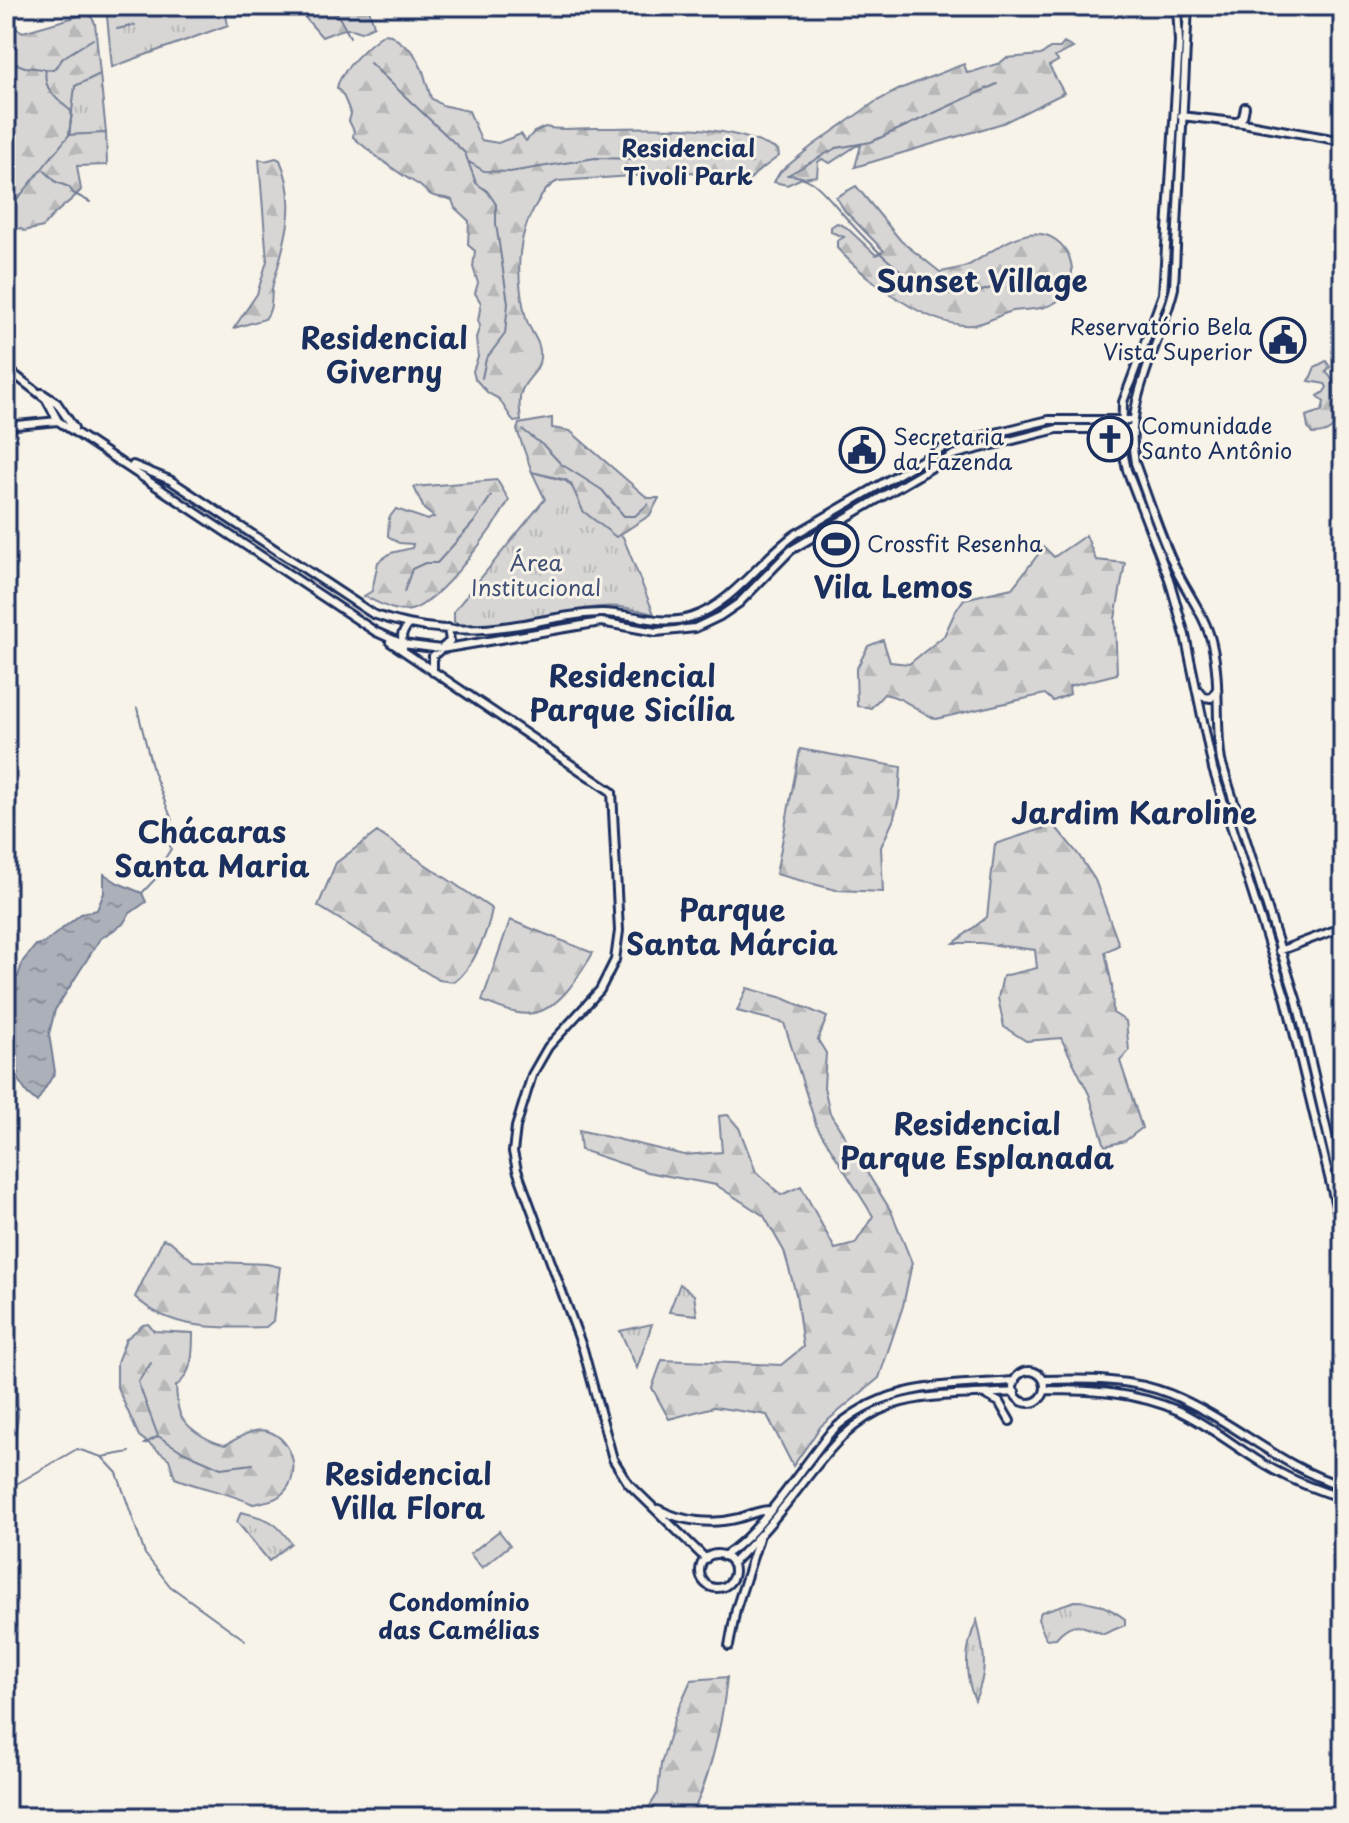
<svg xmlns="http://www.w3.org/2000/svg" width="1349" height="1823" viewBox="0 0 1349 1823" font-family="'Playpen Sans',sans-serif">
	<defs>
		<pattern id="grass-tufts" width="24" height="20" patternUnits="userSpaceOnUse" patternTransform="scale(2)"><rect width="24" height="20" fill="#d7d6d4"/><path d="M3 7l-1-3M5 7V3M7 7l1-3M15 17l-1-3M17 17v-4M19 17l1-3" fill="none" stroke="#b8b8b8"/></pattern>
		<pattern id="forest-firs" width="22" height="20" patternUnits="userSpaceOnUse" patternTransform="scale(2)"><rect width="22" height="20" fill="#d7d6d4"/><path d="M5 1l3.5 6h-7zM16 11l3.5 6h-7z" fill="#b8b8b8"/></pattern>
		<pattern id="water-ripples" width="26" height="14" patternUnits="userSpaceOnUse" patternTransform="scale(2)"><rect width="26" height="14" fill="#acb0b9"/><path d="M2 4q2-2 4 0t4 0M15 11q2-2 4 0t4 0" fill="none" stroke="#8b909a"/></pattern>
	</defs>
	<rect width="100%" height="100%" fill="#f7f3e8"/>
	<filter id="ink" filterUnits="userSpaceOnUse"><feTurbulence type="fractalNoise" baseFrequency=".0125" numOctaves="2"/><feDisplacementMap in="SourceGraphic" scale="16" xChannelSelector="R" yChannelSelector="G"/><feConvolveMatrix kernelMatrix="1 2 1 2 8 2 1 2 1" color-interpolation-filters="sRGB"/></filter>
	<g filter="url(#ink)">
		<!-- grass -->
		<path fill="url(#grass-tufts)" stroke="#798299" stroke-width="2" d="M106,6H224L228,25L112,67Z
			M100,74L106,133L69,135L75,86Z
			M532,472L566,481L623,537L654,614C635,609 619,605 599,607C570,610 474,637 454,622V611L545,499Z
			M680,1284L694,1295L697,1315L669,1312Z
			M652,1324L637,1368L620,1331Z
			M241,1512C268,1519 275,1520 291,1543L269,1561L237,1522Z
			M499,1531L510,1545L482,1568L470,1554Z
			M1075,1601C1095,1601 1109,1607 1125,1619V1625L1104,1634C1082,1627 1074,1617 1056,1638L1046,1639L1038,1619L1041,1612Z
			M977,1620C984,1652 989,1668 975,1700C963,1673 965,1646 977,1620Z"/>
		<!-- forest -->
		<path fill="url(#forest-firs)" stroke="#798299" stroke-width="2" d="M295,6H368L374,26L361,32C347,25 336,32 322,37Z
			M89,13L95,23L100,74L75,86L69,135L106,133L107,165L77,166L81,190C69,204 53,212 43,227L24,231L20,228L6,233V23L23,32Z
			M384,34L391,35L413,52L423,71L431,98L442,105L469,111L481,140L498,143L521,134L526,141L534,132L545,127C560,131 578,128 594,128C657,128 720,121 778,150L779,156L755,174L746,184L692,172L558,181C547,186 543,194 537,203C515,239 516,278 526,318C530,333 542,341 540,358C539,372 527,378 522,390C518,400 520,411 521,421L514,422L499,399L488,393L475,379L473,371L478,357L476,338L480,325L478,321L481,303L475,293L478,283L473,267L475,251L468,245L469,221L455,208L452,200C446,197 440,198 434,196C429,195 423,188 419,185C394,171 375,156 353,137L354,131L349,121L351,114L343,95L337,88C339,72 370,43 384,34Z
			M1064,43L1073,48L1055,57L1058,61L1049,66L1064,93L1003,123L855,167L861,145L856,146L830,163L822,159L818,162L817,176L802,178L787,185L774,182L780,172L812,146L875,102L902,88L964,64L967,73L972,72L1000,63L1006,58L1041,55L1050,48H1060Z
			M276,158L280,160C299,203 285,242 273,284C270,297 274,308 265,319L234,328L257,294L267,261L259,159L265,161Z
			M856,186L901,241L940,272C949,270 961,269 969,265C989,254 1017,230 1041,234C1072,239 1083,280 1059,300C1047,310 1029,309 1013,311C999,314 987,324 972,325C928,328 865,279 837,248V241L844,237L831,232V227L837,223L846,227L876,255L884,251L845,211L836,197Z
			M1326,361L1330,367L1326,372C1336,382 1334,386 1334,397L1343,401C1339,420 1335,435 1312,434L1308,428L1306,416L1322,411L1324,402L1318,396L1324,392L1327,387L1325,384L1309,381L1315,367Z
			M552,418V428L570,431L643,494L648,498H659L650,515L616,537L583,511L571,484L566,480L532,472L517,430L519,424Z
			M497,480L509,500C495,527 440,602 411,610C397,614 377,602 364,596L372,591L378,562L391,553L412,548L413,544L399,543L388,536L389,518L396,509L428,520L434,517L424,509L414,487Z
			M1086,535L1096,560L1125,563L1115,619L1117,674L1069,686L1070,694L1053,701L1045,694L936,719C917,711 904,697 884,694L871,708L857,706L856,670L868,646L883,640L890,662L909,664L944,636L955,612L964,599L1012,588L1044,547L1054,557Z
			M800,749L901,767L899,799L893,821L881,847L883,892L836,890L776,874Z
			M1054,825L1078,854L1095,880L1119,945L1105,952L1112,985L1113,1013L1126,1021L1129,1051L1120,1061L1142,1128L1125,1141L1105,1146L1089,1094L1061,1038L1026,1041L1004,1027L998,998L1003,976L1037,968L1035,950L981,943H954L987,917L995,844Z
			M377,832L492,909C488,932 473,969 454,982L439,980L318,906L336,863Z
			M510,920L593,953C577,979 554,1020 518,1013C506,1011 493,1005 482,1001Z
			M747,988L783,998L827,1017L818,1040L826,1053L824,1087L830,1113L891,1211L912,1263L903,1306L879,1378L821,1426L793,1466L767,1415L714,1407L669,1419L652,1388L662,1360L781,1365L803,1347L796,1294L784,1251L764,1216L716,1185L647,1172L581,1150L579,1130L684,1155L722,1152L719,1116L728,1115L739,1128L756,1172L781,1195L801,1186L835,1249L855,1244L873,1216L816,1125L784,1023L737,1011Z
			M163,1239L170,1241L193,1261L267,1264L280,1267L273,1321L266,1327C219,1328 171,1331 135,1297Z
			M148,1324L154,1331L193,1333C193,1352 193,1374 176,1386C177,1395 176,1409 182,1418C191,1431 210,1442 225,1445C237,1439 253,1427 267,1431C295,1439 304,1480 278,1497C272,1501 261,1502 253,1504C228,1492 201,1489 175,1478L169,1459L139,1436L117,1387V1362L126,1339L143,1325Z
			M727,1677C722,1727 712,1771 691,1817H643L658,1793L661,1764L675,1716L691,1680Z"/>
		<!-- water -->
		<path fill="url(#water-ripples)" stroke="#727c95" stroke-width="2" d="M104,874L118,883L142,893L146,902L129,914L123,924L100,939L55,1010L49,1034L55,1072L37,1102L27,1093L6,1062V998L14,980L18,976L23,961L36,945L44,943L81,914L97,910L104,893Z"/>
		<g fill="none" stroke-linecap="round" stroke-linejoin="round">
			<!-- stream -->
			<path stroke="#727c95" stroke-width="2" d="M330,6L334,8L350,37
				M117,29L135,25
				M6,60L25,67L53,70L64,57L93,39
				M370,63L465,153L476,183L487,191L496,204V224L508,303L505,334L486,359L482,378
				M469,162L484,171L510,172L595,158L635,159L667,148L694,150L752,163
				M44,170L56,182L69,187L73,193L90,202
				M787,175C811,175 821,189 836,206C861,236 899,276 935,291C943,294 957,294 966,294C987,292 1011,280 1030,271
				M788,175L836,148L871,142L997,84
				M6,224L17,200L69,135L72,112C58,100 42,90 46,69
				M523,430L545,447L561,464L602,490L624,516H635L648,504
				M404,592L412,569L425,563H437L474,522L491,496
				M137,708L153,771L172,820L168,836L171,849L160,866L159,875L142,893
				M6,1333L17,1389L18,1416L7,1488
				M151,1363L138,1382L158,1436L180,1450L221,1468L253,1464
				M144,1444L157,1437
				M102,1457L117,1473L145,1554L170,1586L245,1640
				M6,1490L77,1449L102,1457L130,1452"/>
			<!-- secondary casing -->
			<g stroke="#1b2f5e" stroke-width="12">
				<path id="secondary" d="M1177,6L1179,42L1163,294L1123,402L1122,446L1127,470L1169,579L1185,635L1213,769L1286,999L1343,1235
					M1188,6L1174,288C1160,347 1123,400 1135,463C1147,496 1158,529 1172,561C1184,590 1205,613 1212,644C1221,683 1215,722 1221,761L1297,1002L1343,1200
					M1181,116L1243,123L1343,141
					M1237,122L1243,117L1245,107
					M6,368L46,399L58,421L376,632L403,644L441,649L601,622L656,632L695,628L720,616L739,603L791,550L953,455L1057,429H1132
					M42,393L57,403L74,428
					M6,426L58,421
					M133,465L170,480L373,614C416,630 467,633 511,626C541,622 572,613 602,613C632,613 662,627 692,617C732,604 761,559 796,534L950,444L1049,420H1133
					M390,642L612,792L619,931L615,960L600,990L548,1047L532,1075L516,1127L513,1152L517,1170L583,1349L613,1459L628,1483L706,1559
					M403,647L402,635L408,624
					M433,672V656L450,641L448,628
					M1200,692L1204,697L1211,698L1217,689
					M1279,951L1343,927
					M1013 1387a16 16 0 1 1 32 0a16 16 0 1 1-32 0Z
					M1044,1380C1087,1379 1130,1378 1170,1394C1232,1419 1279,1467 1343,1486
					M1045,1390C1091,1390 1136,1392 1179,1411C1213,1427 1241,1452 1274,1470C1296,1482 1319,1491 1343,1498
					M987,1396L999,1402L1010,1421
					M658,1509C683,1522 712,1525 739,1518C750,1515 759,1510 770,1510
					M700 1571a17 17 0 1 1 34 0a17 17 0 1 1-34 0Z
					M723,1556C759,1536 802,1467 830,1433C881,1382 947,1386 1015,1381
					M732,1564C750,1546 767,1528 782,1509C815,1470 841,1423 892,1405C927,1393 977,1395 1015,1392
					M729,1646L736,1609L759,1538"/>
			</g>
			<!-- secondary -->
			<use href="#secondary" stroke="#f7f3e8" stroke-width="6"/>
		</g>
	</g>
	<!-- icons -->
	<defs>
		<g id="civic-ring" transform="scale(2.3)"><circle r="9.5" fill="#f7f3e8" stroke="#1b2f5e" stroke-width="1.5"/><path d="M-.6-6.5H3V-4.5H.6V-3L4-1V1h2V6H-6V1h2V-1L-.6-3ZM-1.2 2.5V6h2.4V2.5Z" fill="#1b2f5e"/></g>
		<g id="church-ring" transform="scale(2.3)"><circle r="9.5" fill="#f7f3e8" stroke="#1b2f5e" stroke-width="1.5"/><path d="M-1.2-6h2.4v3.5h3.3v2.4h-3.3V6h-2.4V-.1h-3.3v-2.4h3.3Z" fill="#1b2f5e"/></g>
		<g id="stadium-ring" transform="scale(2.3)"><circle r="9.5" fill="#f7f3e8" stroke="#1b2f5e" stroke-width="1.5"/><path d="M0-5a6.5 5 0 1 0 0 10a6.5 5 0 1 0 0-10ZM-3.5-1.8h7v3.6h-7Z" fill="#1b2f5e"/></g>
	</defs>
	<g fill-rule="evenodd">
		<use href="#civic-ring" x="1283" y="340"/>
		<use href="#church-ring" x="1110" y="439"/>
		<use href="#civic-ring" x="862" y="450"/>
		<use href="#stadium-ring" x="836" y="544"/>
	</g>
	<g text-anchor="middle" stroke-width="6" stroke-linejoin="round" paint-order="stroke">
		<!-- poi labels -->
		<g font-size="22" fill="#1b2f5e" stroke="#f7f3e8" text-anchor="start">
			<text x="1252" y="335" text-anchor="end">Reservatório Bela<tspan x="1252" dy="25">Vista Superior</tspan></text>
			<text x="1141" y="434">Comunidade<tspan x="1141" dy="25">Santo Antônio</tspan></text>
			<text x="893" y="445">Secretaria<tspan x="893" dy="25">da Fazenda</tspan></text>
			<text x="867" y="552">Crossfit Resenha</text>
		</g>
		<!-- park labels -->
		<g font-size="22" fill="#415076" stroke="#f7f3e8">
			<text x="536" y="571">Área<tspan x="536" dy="25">Institucional</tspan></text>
		</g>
		<!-- neighbourhood labels -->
		<g font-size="24" font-weight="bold" fill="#1b2f5e" stroke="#f7f3e8">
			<text x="688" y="157">Residencial<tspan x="688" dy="28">Tivoli Park</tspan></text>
			<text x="459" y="1611">Condomínio<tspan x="459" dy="28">das Camélias</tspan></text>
		</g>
		<!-- district labels -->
		<g font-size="30" font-weight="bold" fill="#1b2f5e" stroke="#f7f3e8">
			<text x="982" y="292">Sunset Village</text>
			<text x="384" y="349">Residencial<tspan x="384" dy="34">Giverny</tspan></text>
			<text x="893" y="598">Vila Lemos</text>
			<text x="632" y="687">Residencial<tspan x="632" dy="34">Parque Sicília</tspan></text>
			<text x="1134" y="824">Jardim Karoline</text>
			<text x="212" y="843">Chácaras<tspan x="212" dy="34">Santa Maria</tspan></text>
			<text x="732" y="921">Parque<tspan x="732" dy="34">Santa Márcia</tspan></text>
			<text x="977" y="1135">Residencial<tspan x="977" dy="34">Parque Esplanada</tspan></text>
			<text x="408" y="1485">Residencial<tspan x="408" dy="34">Villa Flora</tspan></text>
		</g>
	</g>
	<!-- margin -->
	<rect width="1349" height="1823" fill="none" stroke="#f7f3e8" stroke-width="32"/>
	<rect x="16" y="16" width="1317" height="1791" fill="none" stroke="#1b2f5e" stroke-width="3" filter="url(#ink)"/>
</svg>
